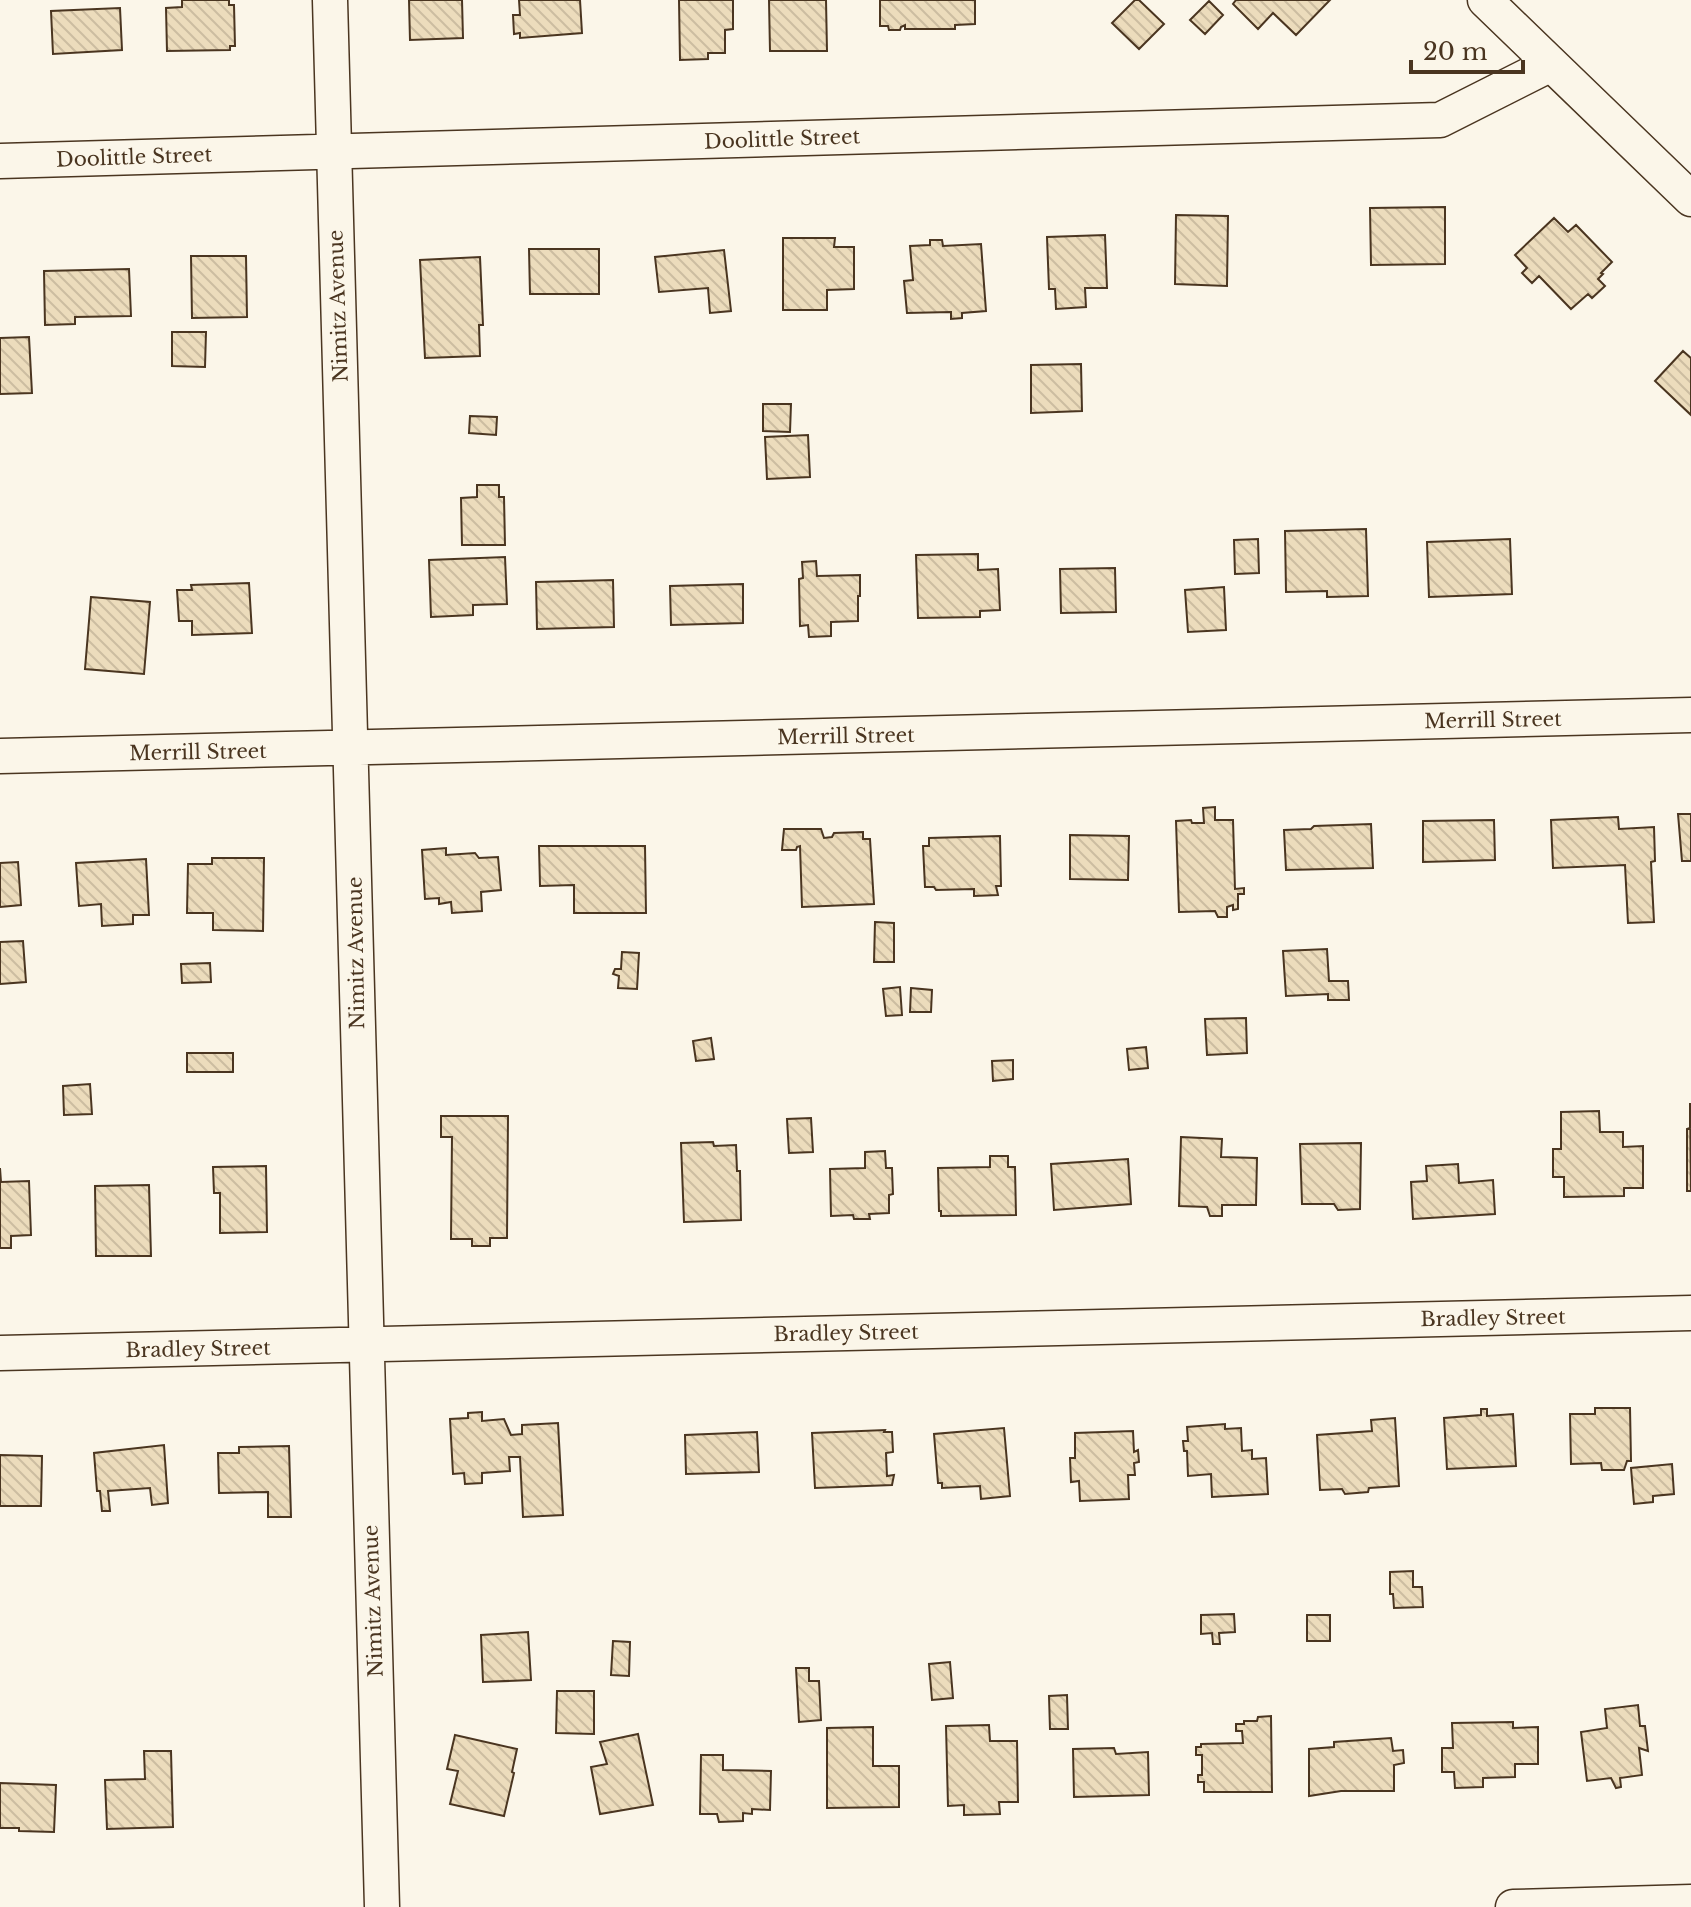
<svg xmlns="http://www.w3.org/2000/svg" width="1691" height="1907" viewBox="0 0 1691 1907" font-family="'Libre Baskerville',serif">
	<defs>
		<pattern id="building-back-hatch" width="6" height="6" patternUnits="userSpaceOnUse" patternTransform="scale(2)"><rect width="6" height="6" fill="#ecdcbc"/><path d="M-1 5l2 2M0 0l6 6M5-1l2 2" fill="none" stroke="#ccbda1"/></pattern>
	</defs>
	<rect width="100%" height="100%" fill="#fbf6e9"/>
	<!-- building -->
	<path fill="url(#building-back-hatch)" stroke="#4a3520" stroke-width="2" d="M182,0H229V5H234L235,46H230V50L167,51L166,8L182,7Z
		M409,0H462L463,38L410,40Z
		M519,0H580L582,33L520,38V33L514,34L513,15H520Z
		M679,0H733V29L725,30V53H708V59L680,60Z
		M769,0H826L827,51H770Z
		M880,0H975V24L955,25V29H905V25L901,27L900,30H889L888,26H880Z
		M1135,0H1139L1164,24L1139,49L1112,23Z
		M1236,0H1330L1296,35L1273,13L1258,29L1233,4Z
		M1209,1L1223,15L1205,34L1190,20Z
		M120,8L122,50L53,54L51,11Z
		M1445,207V264L1371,265L1370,208Z
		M1176,215L1228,216L1227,286L1175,284Z
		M1554,218L1568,232L1576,225L1612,262L1601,273L1603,274L1598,279L1605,286L1592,298L1588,294L1571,309L1539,276L1532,283L1522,273L1527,268L1515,255Z
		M1105,235L1107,288H1085L1086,307L1056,309L1055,289H1049L1047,237Z
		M783,238H835L834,247H854V289L827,290V310H783Z
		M930,240H942L943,246L981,244L986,311L962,313V318L951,319V312L907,313L904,281L913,280L910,246L930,245Z
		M529,249H599V294H530Z
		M724,250L731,311L710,313L708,288L659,292L655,257Z
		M191,256H246L247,317L192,318Z
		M480,257L483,325H479L480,356L425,358L420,260Z
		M129,269L131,316L75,317V324L45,325L44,271Z
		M172,332H206L205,367L172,366Z
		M29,337L32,393L0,394V338Z
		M1683,351L1691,358V415L1655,381Z
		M1081,364L1082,411L1031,413V365Z
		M763,404H791L790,432L763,431Z
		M470,416L497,417L496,435L469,433Z
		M808,435L810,477L767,479L765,437Z
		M477,485H499V497H504L505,545H462L461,498L477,497Z
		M1366,529L1368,596L1327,597V591L1286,592L1285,531Z
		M1258,539L1259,573L1235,574L1234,540Z
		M1510,539L1512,594L1429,597L1427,542Z
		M978,554V570L998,569L1000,610L980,611V617L918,618L916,555Z
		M505,557L507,604L473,605V615L431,617L429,560Z
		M816,561L817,576L860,575V596H858V621L831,622V636L809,637L808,625L800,626L799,579L803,578L802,562Z
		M1115,568L1116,612L1061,613L1060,569Z
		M613,580L614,627L537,629L536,582Z
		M249,583L252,633L192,635V621H179L177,590H192L191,585Z
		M743,584V623L671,625L670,586Z
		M1224,587L1226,630L1188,632L1185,590Z
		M91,597L150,602L144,674L85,669Z
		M1215,807V820H1233L1235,889L1244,888V894H1238V909L1233,910V905L1227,907V917H1218L1215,911L1179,912L1176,821L1191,820L1192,823H1204L1203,808Z
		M1678,814H1691V861H1682Z
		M1618,817L1619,829L1654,827L1655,861L1651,862L1654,922L1628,923L1625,865L1553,868L1551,820Z
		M1494,820L1495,860L1423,862V821Z
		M1371,824L1373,868L1286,870L1284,830L1311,829L1314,826Z
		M784,829H821L824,838L832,837L834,833L863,832V839H870L874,904L802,907L800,846L797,847L796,850H782Z
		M1070,835L1129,836L1128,880L1070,879Z
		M1000,836L1001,886H996L998,895L974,896V889L936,890L934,887H925L923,846H929V838Z
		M539,846H645L646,913H574V885L540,886Z
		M446,848V855L475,853L479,858L498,857L501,890L481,892L482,911L452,913L451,902L439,904V898L425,899L422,850Z
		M212,858H264L263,931L213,930V913H187L188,864H212Z
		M146,859L149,915H133V924L102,926L101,904L79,906L76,863Z
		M18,862L21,905L0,907V863Z
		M875,922L894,923V962H874Z
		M23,941L26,982L0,984V942Z
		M1327,949L1329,981H1348L1349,1000H1328V994L1286,996L1283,951Z
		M622,952L639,953L637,989L618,988L619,976L613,974L615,969H621Z
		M210,963L211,982L182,983L181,964Z
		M900,987L902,1015L886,1016L883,989Z
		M911,988L932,990L931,1012H910Z
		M1246,1018L1247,1053L1207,1055L1205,1019Z
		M711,1038L714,1059L696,1061L693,1041Z
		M1146,1047L1148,1068L1129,1070L1127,1049Z
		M187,1053H233V1072H187Z
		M1013,1060V1079L993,1081L992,1061Z
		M90,1084L92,1114L64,1115L63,1086Z
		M1690,1103L1691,1191H1687V1129L1690,1128Z
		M1599,1111L1600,1132H1623V1147L1643,1146V1188H1624V1196L1564,1197V1177H1553V1149H1561V1112Z
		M441,1116H508L507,1238H490V1246H472V1239H451L452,1137H441Z
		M811,1118L813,1152L789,1153L787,1119Z
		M1181,1137L1222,1139L1221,1157L1257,1158L1256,1205H1222V1216H1210L1207,1207L1179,1206Z
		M713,1142L714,1146L736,1145L737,1171H740L741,1220L684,1222L681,1143Z
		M1361,1143L1360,1209L1338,1210L1334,1204H1302L1300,1144Z
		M885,1151L886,1168H892L893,1194L889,1195V1213L869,1214L870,1219H854L853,1215L831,1216L830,1169L865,1168V1152Z
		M990,1156H1008V1167H1015L1016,1215L941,1216V1211H939L938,1168L990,1167Z
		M1128,1159L1131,1204L1054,1210L1051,1164Z
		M1458,1164L1459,1183L1493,1180L1495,1214L1413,1219L1411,1182L1427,1181L1426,1166Z
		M266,1166L267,1232L220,1233V1193H214L213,1167Z
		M0,1168L1,1182L29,1181L31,1235L11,1236V1248H0Z
		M149,1185L151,1256H96L95,1186Z
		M1595,1408H1630L1631,1461H1627L1624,1470H1602L1601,1463L1571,1464L1570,1414H1595Z
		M1481,1409H1487V1416L1513,1414L1516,1466L1447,1469L1444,1418L1481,1415Z
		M482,1412V1421L504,1419L511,1435L522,1434V1425L558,1423L563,1515L523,1517L520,1457H509L510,1471L482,1473V1483L465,1484L464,1473L453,1474L450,1419L468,1418V1413Z
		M1395,1418L1399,1486L1369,1488L1368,1492L1345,1494L1342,1489L1320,1490L1317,1435L1372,1431L1371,1420Z
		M1225,1424V1429L1241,1428L1242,1451L1252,1450V1459L1266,1458L1268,1494L1212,1497L1211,1474L1188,1476L1187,1451H1184L1183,1441H1188L1187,1427Z
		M1004,1428L1010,1496L981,1499L980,1486L942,1488V1483H938L934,1434Z
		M885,1430L884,1432H892L893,1452L886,1453L887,1476L894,1475L892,1485L815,1488L812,1433Z
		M1133,1431L1134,1452L1138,1450L1139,1462L1134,1463L1135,1475H1128L1129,1499L1080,1501L1079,1481L1071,1482L1070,1458H1075V1433Z
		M757,1432L759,1472L686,1474L685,1435Z
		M164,1445L168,1503L152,1505L150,1488L108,1491L110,1511H102L100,1491H97L94,1453Z
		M289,1446L291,1517H268V1492L219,1493L218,1453H239V1447Z
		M0,1455L42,1456L41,1506H0Z
		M1672,1464L1674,1494L1653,1496V1502L1634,1504L1631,1468Z
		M1413,1571V1587H1422L1423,1607L1394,1608L1393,1594H1390V1572Z
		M1234,1614L1235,1632L1219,1633L1220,1644H1213L1212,1633L1201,1634V1615Z
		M1307,1615H1330V1641H1307Z
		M528,1632L531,1680L483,1682L481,1635Z
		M613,1641L630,1642L629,1676L611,1675Z
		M950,1662L953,1698L932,1700L929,1664Z
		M796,1668H809V1681H819L821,1720L799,1722Z
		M557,1691H594V1734L556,1733Z
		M1067,1695L1068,1729H1050L1049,1696Z
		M1638,1705L1640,1726H1645L1648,1751L1639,1748L1642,1775L1620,1778L1621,1787L1616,1788L1611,1778L1587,1781L1581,1732L1607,1728L1605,1709Z
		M1271,1716L1272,1792H1204V1782H1198V1775H1202V1755H1196V1747H1201V1744L1243,1743L1242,1731H1236V1724H1244V1721H1257L1258,1717Z
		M1513,1722V1728L1538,1727V1764H1515V1777L1483,1778V1787L1455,1788L1454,1772H1442V1748H1453L1452,1723Z
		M989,1725L990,1741H1017L1018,1802H999L1000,1814L964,1815V1805L948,1806L946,1726Z
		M873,1727V1766H899V1807L827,1808V1728Z
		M638,1734L653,1805L600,1814L591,1767L607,1764L600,1742Z
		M455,1735L517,1749L512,1772L514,1773L504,1816L450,1804L458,1771L447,1769Z
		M1391,1738L1393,1751L1403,1750L1404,1763L1394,1765V1791H1341L1309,1796V1749L1334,1747V1742Z
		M1114,1748L1116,1754L1148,1752L1149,1795L1074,1797L1073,1749Z
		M144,1751H171L173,1827L107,1829L105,1780L145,1779Z
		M701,1755H723V1770L771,1771L770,1810L752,1809V1814L743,1813V1821L719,1822L717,1814H700Z
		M0,1783L56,1785L54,1832L19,1831V1828H0Z"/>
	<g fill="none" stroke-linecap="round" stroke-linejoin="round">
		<!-- minor casing -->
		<g stroke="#4a3520" stroke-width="37">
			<path id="minor" d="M330,0L382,1907
				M1485,0L1691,199
				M0,161L1440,120L1551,64
				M0,756L1691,715
				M0,1353L1691,1313
				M1513,1907L1691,1902"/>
		</g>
		<!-- minor -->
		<use href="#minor" stroke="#fbf6e9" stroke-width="34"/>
	</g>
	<g text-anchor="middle" stroke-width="6" stroke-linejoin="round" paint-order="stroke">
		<!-- street labels -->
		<g font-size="20" fill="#4a3520" stroke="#fbf6e9">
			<text transform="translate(782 139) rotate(-2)" y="7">Doolittle Street</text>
			<text transform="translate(134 157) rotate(-2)" y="7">Doolittle Street</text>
			<text transform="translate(338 306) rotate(-92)" y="7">Nimitz Avenue</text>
			<text transform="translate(1493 720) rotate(-1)" y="7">Merrill Street</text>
			<text transform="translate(846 736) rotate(-1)" y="7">Merrill Street</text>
			<text transform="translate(198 752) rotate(-1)" y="7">Merrill Street</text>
			<text transform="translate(356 953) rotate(-91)" y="7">Nimitz Avenue</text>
			<text transform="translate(1493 1318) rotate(-1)" y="7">Bradley Street</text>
			<text transform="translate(846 1333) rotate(-1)" y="7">Bradley Street</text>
			<text transform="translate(198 1349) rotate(-1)" y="7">Bradley Street</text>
			<text transform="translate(373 1601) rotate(-92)" y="7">Nimitz Avenue</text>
		</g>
	</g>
	<!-- scale -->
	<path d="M1411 60v12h112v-12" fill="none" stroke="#4a3520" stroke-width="4"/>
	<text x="1423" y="60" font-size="24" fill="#4a3520" stroke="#fbf6e9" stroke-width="6" paint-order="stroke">20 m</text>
</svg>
